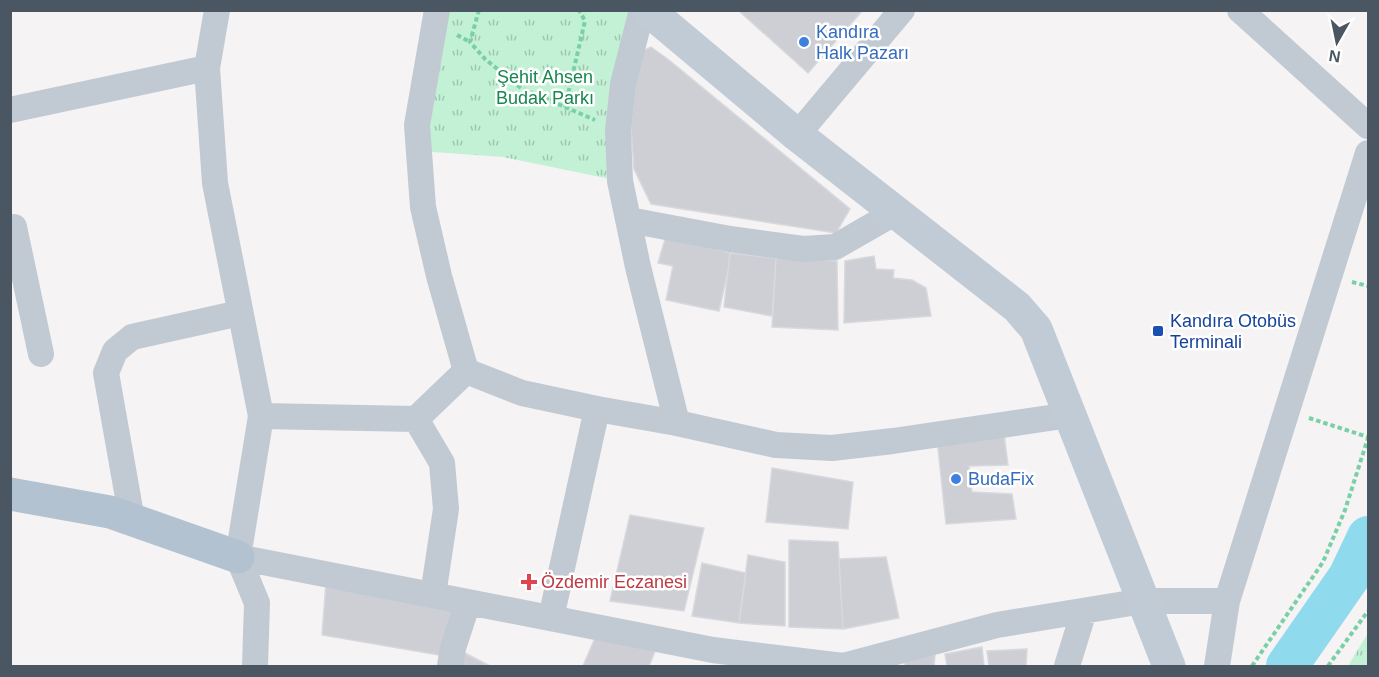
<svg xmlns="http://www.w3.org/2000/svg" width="1379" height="677" viewBox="0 0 1379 677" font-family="Helvetica,sans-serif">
	<defs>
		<pattern id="grass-tufts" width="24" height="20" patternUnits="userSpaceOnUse" patternTransform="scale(1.5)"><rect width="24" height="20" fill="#c3f1d5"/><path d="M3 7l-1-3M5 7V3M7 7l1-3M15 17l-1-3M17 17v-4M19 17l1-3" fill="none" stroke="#a0c6b0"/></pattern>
	</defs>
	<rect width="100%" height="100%" fill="#f5f3f3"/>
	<!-- grass -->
	<path fill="url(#grass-tufts)" d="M437,11H642L620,181L503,157L419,151Z
		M1368,633V666H1348Z"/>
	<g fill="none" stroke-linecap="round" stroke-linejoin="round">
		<!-- river -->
		<path stroke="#90daee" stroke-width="42" d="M1287,666L1349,577L1368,537"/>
	</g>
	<!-- building -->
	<path fill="#cdcfd5" stroke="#d7d9de" stroke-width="1.5" d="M738,10H863L808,73Z
		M651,47L669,60L850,209L836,233L651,204L634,169L631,127L636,77L642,51Z
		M665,239L685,240L730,253L728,271L719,311L666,300L673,266L658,263Z
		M730,253L776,258L772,316L724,307Z
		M874,256L876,269L894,270L893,278L912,280L926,288L931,316L844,323L845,261Z
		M776,258L837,261L838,330L772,327Z
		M1004,434L1008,465L969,466L972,492L1012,494L1016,519L946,524L937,439Z
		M772,468L853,482L848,529L766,522Z
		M630,515L704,528L684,611L610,601Z
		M789,540L838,542L843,629L789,627Z
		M748,555L785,562V626L739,623Z
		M886,557L899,618L843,629L839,559Z
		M702,563L746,573L739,623L692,616Z
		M326,583L455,606L444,656L322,635Z
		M598,631L656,649L649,666H583Z
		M982,647L984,666H947L945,654Z
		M455,648L490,666H453Z
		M1027,649L1026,666H989L987,651Z
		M905,654L935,655L934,666H905Z"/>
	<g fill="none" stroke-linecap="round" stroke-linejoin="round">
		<!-- path -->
		<path stroke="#7ad0a6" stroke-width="4" stroke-dasharray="4.5 3" stroke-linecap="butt" d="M479,10L470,42L485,59L521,88L595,120
			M457,35L470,42
			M565,107L585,21L579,10
			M1352,282L1368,286
			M1309,418L1368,437
			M1252,666L1323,562L1345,510L1368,438
			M1328,666L1368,611"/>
		<!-- street -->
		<path stroke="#c1cad2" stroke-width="26" d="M217,10L207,68L215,183L261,416L238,557L257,603L255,666
			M437,10L417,125L423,207L439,276L466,371L522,393L597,409L677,423L776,445L832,448L893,441L1070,415
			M642,10L623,84L618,131L620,181L638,267L677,423
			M1240,10L1368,126
			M10,110L207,68
			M797,135L902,10
			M629,220L730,239L803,249L835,247L896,212
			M10,228L14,227L41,354
			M261,416L416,419L466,371
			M416,419L442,463L446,509L433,595
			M132,520L106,373L115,351L132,337L240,313
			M238,557L713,650L843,666L997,625L1143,601H1227
			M551,618L597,409
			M450,666L453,648L468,602
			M1067,666L1084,611
			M1217,666L1227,601L1368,153"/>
		<!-- secondary -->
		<path stroke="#c1cbd6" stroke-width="33" d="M648,10L797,135L1017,307L1036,329L1169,666"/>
		<!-- primary -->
		<path stroke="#b3c2d1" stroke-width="33" d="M10,494L110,512L238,557"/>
	</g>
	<!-- markers -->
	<g fill="#3f7fe0" stroke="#fff" stroke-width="2">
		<circle cx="804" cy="42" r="6"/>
		<circle cx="956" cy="479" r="6"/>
	</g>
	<rect fill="#1a4fb4" stroke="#fff" stroke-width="2" x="1152" y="325" width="12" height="12" rx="3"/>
	<path fill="#e0444e" stroke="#fff" stroke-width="2" d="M526 573h6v6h6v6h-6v6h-6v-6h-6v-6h6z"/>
	<g text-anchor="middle" stroke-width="5" stroke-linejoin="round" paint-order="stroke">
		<!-- shop labels -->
		<g font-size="18" fill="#366cbe" stroke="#fff" text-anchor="start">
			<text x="816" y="38">Kandıra<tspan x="816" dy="21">Halk Pazarı</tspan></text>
			<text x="968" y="485">BudaFix</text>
		</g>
		<!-- park labels -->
		<g font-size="18" fill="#17864f" stroke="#fff">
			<text x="545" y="83">Şehit Ahsen<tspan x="545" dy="21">Budak Parkı</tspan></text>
		</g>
		<!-- transit labels -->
		<g font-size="18" fill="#164399" stroke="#fff" text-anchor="start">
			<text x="1170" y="327">Kandıra Otobüs<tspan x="1170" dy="21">Terminali</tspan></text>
		</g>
		<!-- health labels -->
		<g font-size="18" fill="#be3a42" stroke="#fff" text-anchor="start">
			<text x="541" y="588">Özdemir Eczanesi</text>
		</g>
	</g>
	<!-- border -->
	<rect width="1379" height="677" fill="none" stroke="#4a5661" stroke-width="24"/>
	<!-- north arrow -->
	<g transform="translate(1337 42) rotate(189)" stroke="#ffffff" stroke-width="4.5" paint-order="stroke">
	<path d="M0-4.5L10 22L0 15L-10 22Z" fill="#4a5661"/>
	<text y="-9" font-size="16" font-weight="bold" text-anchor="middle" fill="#4a5661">N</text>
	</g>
</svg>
